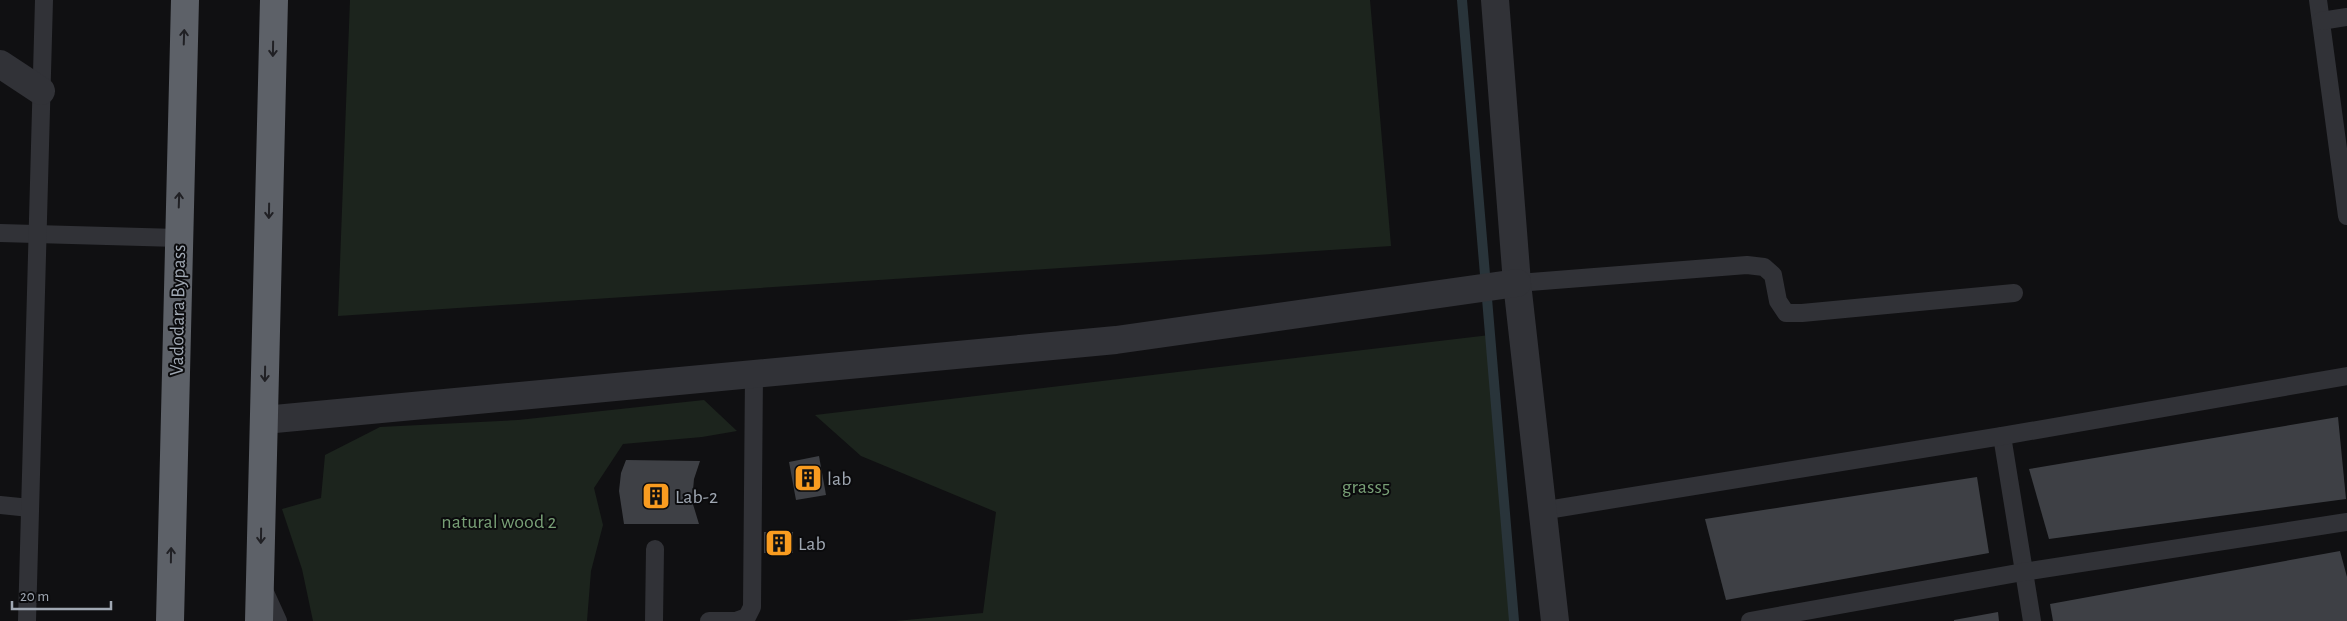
<svg xmlns="http://www.w3.org/2000/svg" width="2347" height="621" font-family="'Alegreya Sans',sans-serif">
	<style>
		.green { fill: #1c241d }
		.lines { fill: none; stroke-linecap: round; stroke-linejoin: round }
		.stream { stroke: #29343a; stroke-width: 10 }
		.building { fill: #3e4045 }
		.lane { stroke: #313237; stroke-width: 18 }
		.street { stroke: #313237; stroke-width: 28 }
		.highway { stroke: #5d6168; stroke-width: 28 }
		.oneway { stroke: #202024 }
		.labels { text-anchor: middle; stroke-width: 4; stroke-linejoin: round; paint-order: stroke }
		.street-label { font-size: 20px; fill: #a0a8b3; stroke: #0b0b0d }
		.poi-label { font-size: 20px; fill: #a0a8b3; stroke: #0b0b0d; text-anchor: start }
		.park-label { font-size: 20px; fill: #789f76; stroke: #0b0b0d }
	</style>
	<rect width="100%" height="100%" fill="#101012"/>
	<g class="green">
		<path d="M 350,0 L 1370,0 L 1391,246 L 338,316 Z"/>
		<path d="M 1490,335 L 1513,621 L 895,621 L 983,613 L 996,512 L 861,456 L 815,415 Z"/>
		<path d="M 704,400 L 737,431 L 702,437 L 623,444 L 594,488 L 603,525 L 591,571 L 587,621 L 313,621 L 302,569 L 282,509 L 321,498 L 325,455 L 380,427 L 518,420 Z"/>
	</g>
	<g class="lines">
		<path class="stream" d="M 1462,0 L 1514,621"/>
	</g>
	<g class="building">
		<path d="M 2338,417 L 2346,499 L 2049,539 L 2029,469 Z"/>
		<path d="M 819,456 L 826,495 L 796,500 L 789,462 Z"/>
		<path d="M 626,460 L 700,461 L 694,479 L 692,501 L 699,524 L 624,524 L 619,491 L 621,473 Z"/>
		<path d="M 1977,477 L 1989,553 L 1726,600 L 1705,519 Z"/>
		<rect x="764" y="532" width="29" height="21"/>
		<path d="M 2340,551 L 2347,577 L 2347,621 L 2053,621 L 2050,604 Z"/>
		<path d="M 1998,612 L 1999,621 L 1954,621 L 1954,620 Z"/>
	</g>
	<g class="lines">
		<g class="lane">
			<path d="M 2318,0 L 2347,216"/>
			<path d="M 2321,21 L 2347,17"/>
			<path d="M 0,233 L 178,238"/>
			<path d="M 1517,283 L 1747,265 L 1764,267 L 1773,275 L 1778,301 L 1786,313 L 1802,313 L 2014,293"/>
			<path d="M 2002,436 L 2032,621"/>
			<path d="M 0,505 L 30,508"/>
			<path d="M 1541,511 L 2002,436 L 2347,376"/>
			<path d="M 263,588 L 278,621"/>
			<path d="M 27,621 L 44,0"/>
			<path d="M 654,621 L 655,549"/>
			<path d="M 709,621 L 736,621 L 747,617 L 752,607 L 754,374"/>
			<path d="M 1750,621 L 2023,572 L 2347,522"/>
		</g>
		<g class="street">
			<path d="M 1495,0 L 1517,283 L 1555,621"/>
			<path d="M 0,64 L 41,91"/>
			<path d="M 264,420 L 1116,340 L 1517,283"/>
		</g>
		<g class="highway">
			<path d="M 170,621 L 185,0"/>
			<path d="M 259,621 L 274,0"/>
		</g>
	</g>
	<defs><path id="oneway-shaft" d="M-6 0H5M1.5-3L5.5 0L1.5 3" fill="none" stroke-width="1.6" stroke-linecap="round" stroke-linejoin="round" transform="scale(1.25)"/></defs>
	<g class="oneway">
		<use href="#oneway-shaft" transform="translate(184 37) rotate(-88)"/>
		<use href="#oneway-shaft" transform="translate(273 49) rotate(91)"/>
		<use href="#oneway-shaft" transform="translate(179 200) rotate(-88)"/>
		<use href="#oneway-shaft" transform="translate(269 211) rotate(91)"/>
		<use href="#oneway-shaft" transform="translate(265 374) rotate(91)"/>
		<use href="#oneway-shaft" transform="translate(261 536) rotate(91)"/>
		<use href="#oneway-shaft" transform="translate(171 555) rotate(-89)"/>
	</g>
	<defs>
		<symbol id="building-square" viewBox="-11 -11 22 22"><rect x="-9" y="-9" width="18" height="18" rx="4" fill="#f99c20" stroke="#0b0b0d"/><path d="M-4-6H4V6H1V3H-1V6H-4ZM-2.5-4.3h1.7v1.8h-1.7ZM.8-4.3h1.7v1.8H.8ZM-2.5-1h1.7V.8h-1.7ZM.8-1h1.7V.8H.8Z" fill="#111"/></symbol>
	</defs>
	<g fill-rule="evenodd">
		<use href="#building-square" x="792" y="462" width="32" height="32"/>
		<use href="#building-square" x="640" y="480" width="32" height="32"/>
		<use href="#building-square" x="763" y="527" width="32" height="32"/>
	</g>
	<g class="labels">
		<g class="street-label">
			<text transform="translate(177 310) rotate(-89)" y="7">Vadodara Bypass</text>
		</g>
		<g class="poi-label">
			<text x="827" y="485">lab</text>
			<text x="675" y="503">Lab-2</text>
			<text x="798" y="550">Lab</text>
		</g>
		<g class="park-label">
			<text x="1366" y="493">grass5</text>
			<text x="499" y="528">natural wood 2</text>
		</g>
	</g>
	<path d="M12 601v8h99v-8" fill="none" stroke="#a0a8b3" stroke-width="2.5"/>
	<text x="20" y="601" font-size="15" fill="#a0a8b3" stroke="#0b0b0d" stroke-width="4" paint-order="stroke">20 m</text>
</svg>
